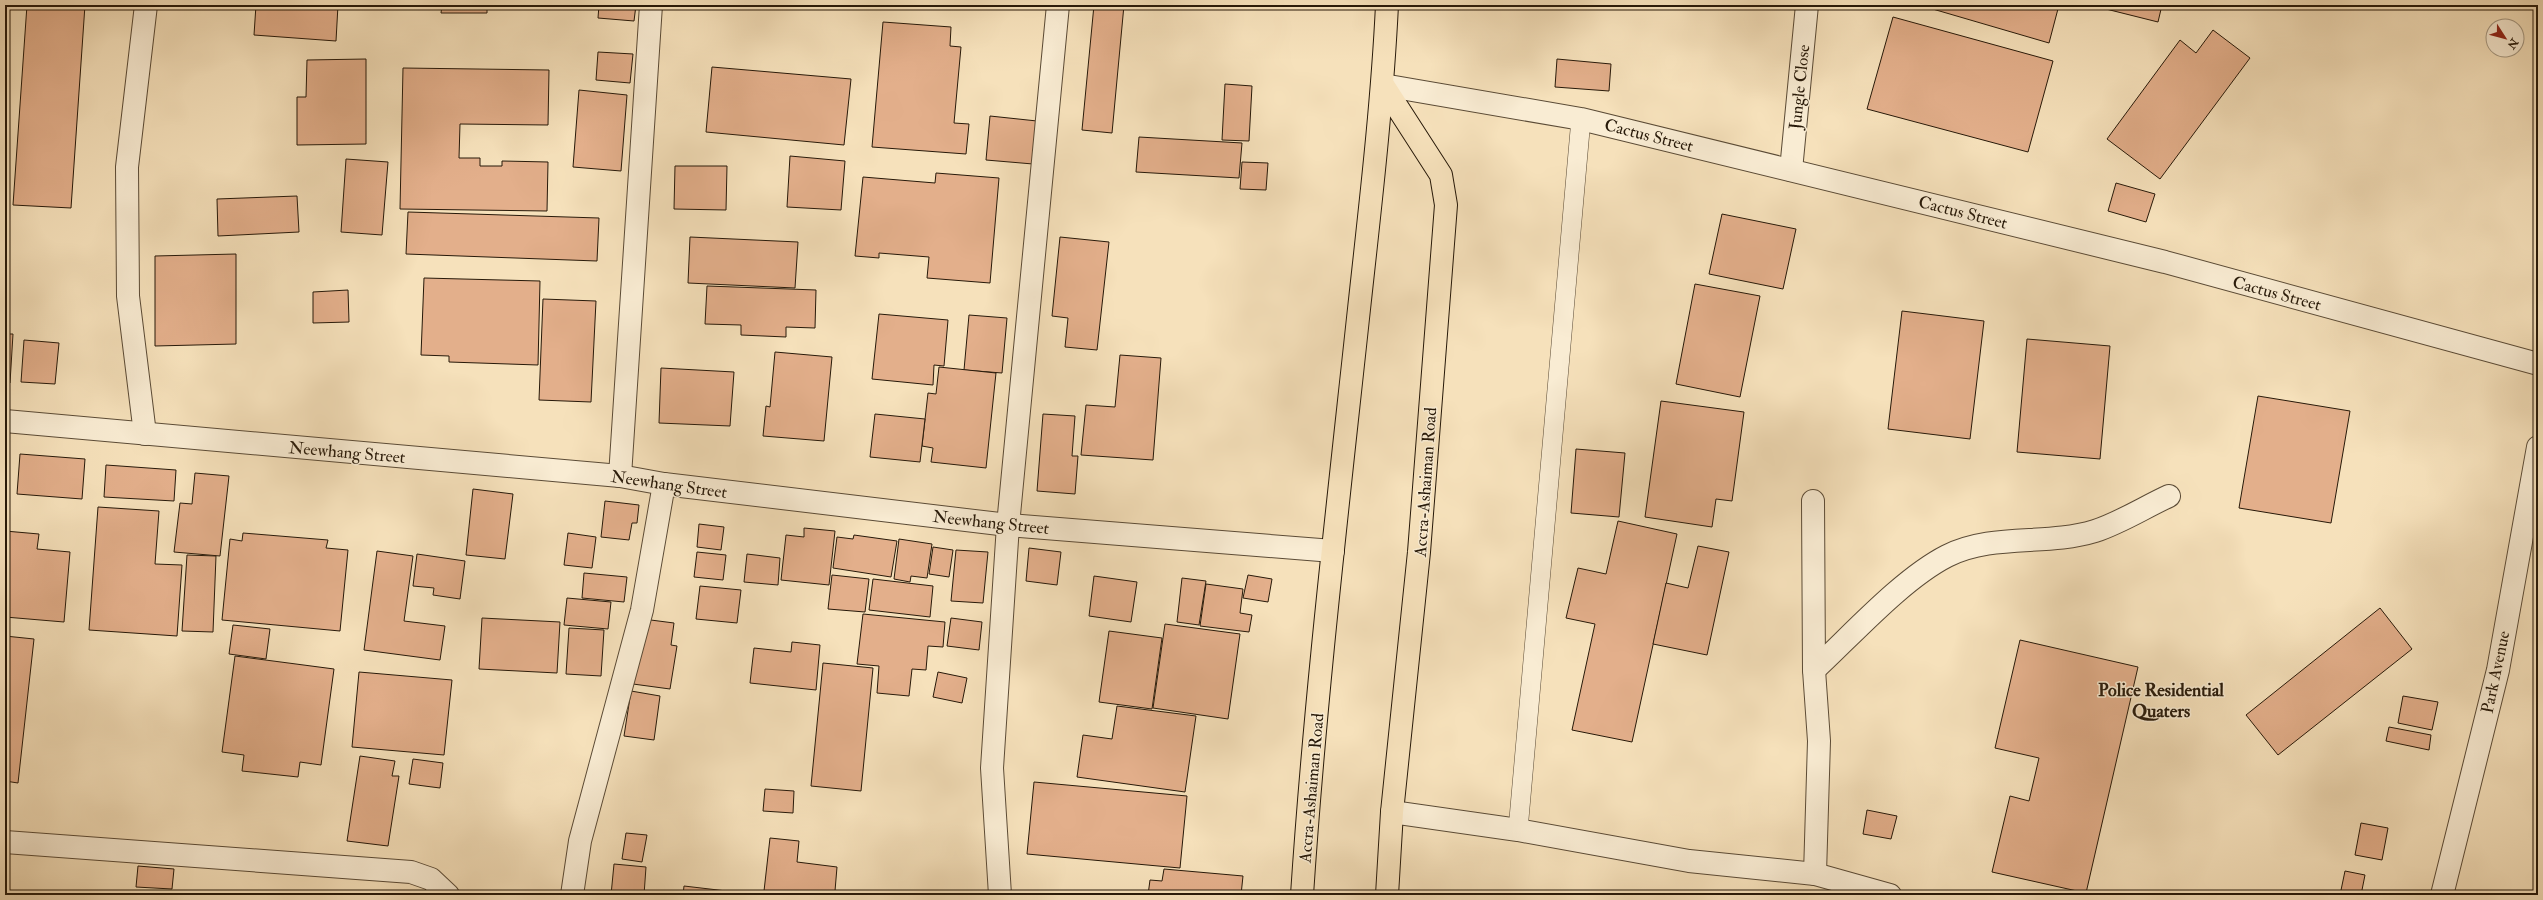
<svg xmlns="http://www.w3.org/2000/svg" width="2543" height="900" font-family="'IM FELL Double Pica',serif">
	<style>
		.building { fill: #e3af8b; stroke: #271909 }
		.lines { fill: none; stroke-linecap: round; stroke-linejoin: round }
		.service-casing { stroke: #5b4b36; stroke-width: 20 }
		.minor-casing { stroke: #5b4b36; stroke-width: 24 }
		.tertiary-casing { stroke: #5b4b36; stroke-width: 24 }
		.primary-casing { stroke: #271909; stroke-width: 24 }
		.service { stroke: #f9ecd3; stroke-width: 19 }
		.minor { stroke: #f9ecd3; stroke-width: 22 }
		.tertiary { stroke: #f9ecd3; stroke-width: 22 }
		.primary { stroke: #f6e1bb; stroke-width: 22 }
		.labels { text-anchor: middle; stroke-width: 3; stroke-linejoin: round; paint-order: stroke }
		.street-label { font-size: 17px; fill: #271909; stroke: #f9ecd3 }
		.neighbourhood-label { font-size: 18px; font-weight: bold; fill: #271909; stroke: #f9ecd3 }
	</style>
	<rect width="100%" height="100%" fill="#f6e1bb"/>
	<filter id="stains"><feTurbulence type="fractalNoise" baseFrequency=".005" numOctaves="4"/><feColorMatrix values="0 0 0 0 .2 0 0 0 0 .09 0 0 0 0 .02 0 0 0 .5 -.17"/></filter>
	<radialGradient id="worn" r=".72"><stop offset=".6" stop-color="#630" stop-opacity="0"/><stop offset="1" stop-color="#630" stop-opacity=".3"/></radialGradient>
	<g class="building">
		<path d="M 27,5 L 85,5 L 71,208 L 13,205 Z"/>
		<path d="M 256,5 L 338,5 L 336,41 L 254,35 Z"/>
		<path d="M 442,5 L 487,5 L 487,13 L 441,13 Z"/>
		<path d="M 599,5 L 636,5 L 634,21 L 598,18 Z"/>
		<path d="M 878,5 L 917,5 L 917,8 Z"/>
		<path d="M 918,5 L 973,5 L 973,9 Z"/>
		<path d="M 1094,5 L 1124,5 L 1112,133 L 1082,130 Z"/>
		<path d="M 1919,5 L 2059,5 L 2049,43 Z"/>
		<path d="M 2090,5 L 2162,5 L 2158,22 Z"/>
		<path d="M 1893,17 L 2053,61 L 2028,152 L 1867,109 Z"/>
		<path d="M 883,22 L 951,27 L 950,46 L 961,47 L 954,123 L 969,124 L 966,154 L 872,147 Z"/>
		<path d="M 2213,30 L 2250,58 L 2160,179 L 2107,139 L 2180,40 L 2196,53 Z"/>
		<path d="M 598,52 L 633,54 L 630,83 L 596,80 Z"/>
		<path d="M 366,59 L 366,144 L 297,145 L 297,97 L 306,97 L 307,60 Z"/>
		<path d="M 1557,59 L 1611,64 L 1609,91 L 1555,87 Z"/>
		<path d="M 712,67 L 851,79 L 844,145 L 706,132 Z"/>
		<path d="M 403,68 L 549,70 L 548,125 L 460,124 L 459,158 L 480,158 L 480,166 L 502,166 L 502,161 L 548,162 L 547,211 L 400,209 Z"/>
		<path d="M 1225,84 L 1252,86 L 1249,141 L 1222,140 Z"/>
		<path d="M 579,90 L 627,95 L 621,171 L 573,167 Z"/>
		<path d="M 990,116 L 1037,121 L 1033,164 L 986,160 Z"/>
		<path d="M 1139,137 L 1242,143 L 1239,178 L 1136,172 Z"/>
		<path d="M 790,156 L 845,161 L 841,210 L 787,207 Z"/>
		<path d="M 346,159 L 388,162 L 382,235 L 341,232 Z"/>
		<path d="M 1242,162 L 1268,163 L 1266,190 L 1240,189 Z"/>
		<path d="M 675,166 L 727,166 L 726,210 L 674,209 Z"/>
		<path d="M 936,173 L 999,178 L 990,283 L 927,278 L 929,257 L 879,253 L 879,258 L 855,256 L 863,177 L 935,183 Z"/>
		<path d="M 2116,183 L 2155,194 L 2146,222 L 2108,211 Z"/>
		<path d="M 297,196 L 299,232 L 218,236 L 217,199 Z"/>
		<path d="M 408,212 L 599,218 L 597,261 L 406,254 Z"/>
		<path d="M 1722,214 L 1796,229 L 1783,289 L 1709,274 Z"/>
		<path d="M 690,237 L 798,242 L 795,288 L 688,283 Z"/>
		<path d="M 1060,237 L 1109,242 L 1097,350 L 1065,347 L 1068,318 L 1052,316 Z"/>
		<path d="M 236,254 L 236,344 L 155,346 L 155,256 Z"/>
		<path d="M 424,278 L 540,281 L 538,365 L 449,362 L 449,356 L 421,355 Z"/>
		<path d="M 1695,284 L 1760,296 L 1740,397 L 1676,384 Z"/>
		<path d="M 707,286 L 816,290 L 815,328 L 786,327 L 786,337 L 741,335 L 741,325 L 705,324 Z"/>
		<path d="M 348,290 L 349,322 L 313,323 L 313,292 Z"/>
		<path d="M 543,299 L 596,301 L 591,402 L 539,400 Z"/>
		<path d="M 1902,311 L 1984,321 L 1970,439 L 1888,429 Z"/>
		<path d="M 879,314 L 948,320 L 944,366 L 934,365 L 933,385 L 872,379 Z"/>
		<path d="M 969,315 L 1007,318 L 1002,373 L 964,370 Z"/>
		<path d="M 5,334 L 13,334 L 10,383 L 5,383 Z"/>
		<path d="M 2027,339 L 2110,346 L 2100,459 L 2017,452 Z"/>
		<path d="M 24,340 L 59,343 L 55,384 L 21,382 Z"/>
		<path d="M 775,352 L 832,357 L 824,441 L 763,436 L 766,406 L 770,407 Z"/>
		<path d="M 1120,355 L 1161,358 L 1153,460 L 1081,455 L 1086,405 L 1115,407 Z"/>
		<path d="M 939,367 L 996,373 L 986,468 L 931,462 L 933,448 L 922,446 L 928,393 L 936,394 Z"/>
		<path d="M 661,368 L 734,372 L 730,426 L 659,423 Z"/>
		<path d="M 2258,396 L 2350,411 L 2331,523 L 2239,508 Z"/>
		<path d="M 1661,401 L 1744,412 L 1732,501 L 1716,499 L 1712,527 L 1645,517 Z"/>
		<path d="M 875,414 L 925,419 L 920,462 L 870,457 Z"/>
		<path d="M 1043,414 L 1075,416 L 1072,456 L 1078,456 L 1075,494 L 1037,491 Z"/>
		<path d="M 1576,449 L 1625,453 L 1619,517 L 1571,513 Z"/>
		<path d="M 20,454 L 85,459 L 82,499 L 17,494 Z"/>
		<path d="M 106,465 L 176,470 L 174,501 L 104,497 Z"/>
		<path d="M 195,473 L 229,476 L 220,556 L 174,552 L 180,503 L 192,504 Z"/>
		<path d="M 473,489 L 513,494 L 505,559 L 466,555 Z"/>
		<path d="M 605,501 L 639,505 L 637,523 L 632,523 L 629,540 L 601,537 Z"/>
		<path d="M 98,507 L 159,511 L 155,564 L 182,565 L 177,636 L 89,630 Z"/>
		<path d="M 1618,521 L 1677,534 L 1632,742 L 1572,730 L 1595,624 L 1566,618 L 1578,568 L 1606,574 Z"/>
		<path d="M 699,524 L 724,527 L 721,550 L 697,547 Z"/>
		<path d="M 804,528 L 835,531 L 829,585 L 781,580 L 786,535 L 804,537 Z"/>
		<path d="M 5,531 L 39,534 L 37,549 L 70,552 L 64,622 L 5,617 Z"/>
		<path d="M 243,533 L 328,540 L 326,548 L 348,550 L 340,631 L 222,620 L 230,539 L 242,541 Z"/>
		<path d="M 568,533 L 596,537 L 592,568 L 564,565 Z"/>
		<path d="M 854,535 L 897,541 L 891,577 L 833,568 L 837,537 L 853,539 Z"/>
		<path d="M 899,539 L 932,544 L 927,578 L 911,576 L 910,582 L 894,579 Z"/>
		<path d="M 1698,546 L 1729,552 L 1707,655 L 1653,644 L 1666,583 L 1688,588 Z"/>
		<path d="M 933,547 L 953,550 L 949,577 L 929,574 Z"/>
		<path d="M 1029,548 L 1061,552 L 1057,585 L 1026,581 Z"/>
		<path d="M 956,550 L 988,552 L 983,603 L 951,601 Z"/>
		<path d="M 377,551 L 413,556 L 404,621 L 445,626 L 440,660 L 364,650 Z"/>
		<path d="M 697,552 L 726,555 L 723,580 L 694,577 Z"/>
		<path d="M 417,554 L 465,561 L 460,599 L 433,595 L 434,588 L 413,586 Z"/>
		<path d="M 747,554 L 780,558 L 778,585 L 744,582 Z"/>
		<path d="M 187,555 L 216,556 L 213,632 L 182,631 Z"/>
		<path d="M 584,573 L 627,577 L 624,602 L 582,598 Z"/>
		<path d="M 832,575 L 869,579 L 865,612 L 828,609 Z"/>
		<path d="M 1248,575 L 1272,579 L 1268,602 L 1243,598 Z"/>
		<path d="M 1094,576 L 1137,582 L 1131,622 L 1089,616 Z"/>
		<path d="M 1182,578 L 1206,581 L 1199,625 L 1177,622 Z"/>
		<path d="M 873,579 L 933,586 L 930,617 L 869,610 Z"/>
		<path d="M 1206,584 L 1243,589 L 1240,613 L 1252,615 L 1249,632 L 1200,626 Z"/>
		<path d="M 700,586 L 741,590 L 737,623 L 696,619 Z"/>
		<path d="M 567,598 L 611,602 L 608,629 L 564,625 Z"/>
		<path d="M 2380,608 L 2412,649 L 2278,755 L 2246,715 Z"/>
		<path d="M 863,614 L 945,622 L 943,647 L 928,646 L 926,670 L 912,669 L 909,696 L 877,693 L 879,666 L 857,664 Z"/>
		<path d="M 482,618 L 560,622 L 557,673 L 479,669 Z"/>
		<path d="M 951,618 L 982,622 L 979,650 L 947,646 Z"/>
		<path d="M 643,619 L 674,623 L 671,645 L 677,646 L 670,689 L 633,684 Z"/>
		<path d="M 1165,624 L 1240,634 L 1228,719 L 1153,708 Z"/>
		<path d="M 233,625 L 270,629 L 266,659 L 229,654 Z"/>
		<path d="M 569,628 L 604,630 L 601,676 L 566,674 Z"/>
		<path d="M 1109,631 L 1162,638 L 1152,709 L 1099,702 Z"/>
		<path d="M 5,636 L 34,639 L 18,783 L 5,781 Z"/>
		<path d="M 2020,640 L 2138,667 L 2086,893 L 1992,872 L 2010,796 L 2029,801 L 2039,758 L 1995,748 Z"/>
		<path d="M 792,642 L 820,645 L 816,690 L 750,683 L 754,648 L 791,652 Z"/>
		<path d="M 235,656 L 334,669 L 321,765 L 300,762 L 298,777 L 242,771 L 244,755 L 222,752 Z"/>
		<path d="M 823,663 L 873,668 L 861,791 L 811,786 Z"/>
		<path d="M 359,672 L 452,680 L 444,755 L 352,747 Z"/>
		<path d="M 938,672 L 967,678 L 962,703 L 933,697 Z"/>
		<path d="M 631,691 L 660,696 L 654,740 L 624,736 Z"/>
		<path d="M 2403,696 L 2438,702 L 2432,730 L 2398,723 Z"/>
		<path d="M 1117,706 L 1196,716 L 1185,792 L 1077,777 L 1083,735 L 1112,739 Z"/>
		<path d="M 2389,727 L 2431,735 L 2429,750 L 2386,741 Z"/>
		<path d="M 360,756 L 395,761 L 392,776 L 399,776 L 388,846 L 347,841 Z"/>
		<path d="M 413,759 L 443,763 L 440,788 L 409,784 Z"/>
		<path d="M 1034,782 L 1187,796 L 1180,868 L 1027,854 Z"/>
		<path d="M 765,789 L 794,791 L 793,813 L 763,811 Z"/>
		<path d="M 1867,810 L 1897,816 L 1891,839 L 1863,834 Z"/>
		<path d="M 2361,823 L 2388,828 L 2382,860 L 2355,855 Z"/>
		<path d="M 626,833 L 647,835 L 642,862 L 622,859 Z"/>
		<path d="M 770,838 L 799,841 L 797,862 L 837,867 L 835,891 L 832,891 L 832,895 L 787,895 L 764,891 Z"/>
		<path d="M 614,864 L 646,867 L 644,895 L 611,895 Z"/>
		<path d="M 138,866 L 174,869 L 172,889 L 136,887 Z"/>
		<path d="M 1164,869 L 1243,876 L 1241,895 L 1148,895 L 1150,880 L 1162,881 Z"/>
		<path d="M 2345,871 L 2365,875 L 2361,895 L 2340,895 Z"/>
		<path d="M 684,886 L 735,892 L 735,895 L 683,895 Z"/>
		<path d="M 40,892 L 72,895 L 40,895 Z"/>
	</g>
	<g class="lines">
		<defs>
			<path id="service" d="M 1518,830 L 1581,119"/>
			<g id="minor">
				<path d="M 1791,170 L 1807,5"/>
				<path d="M 5,421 L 620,476 L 664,484 L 1008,525 L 1333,551"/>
				<path d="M 145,434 L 128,296 L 127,167 L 146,5"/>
				<path d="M 620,476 L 651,5"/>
				<path d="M 1813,501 L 1814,670 L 1819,741 L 1815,874"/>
				<path d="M 1814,670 C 1852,635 1902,579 1947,556 C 1993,533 2046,546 2095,531 C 2120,523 2145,507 2169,496"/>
				<path d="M 1392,812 L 1518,830 L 1689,861 L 1815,874 L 1890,895"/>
				<path d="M 5,842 L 411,872 L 431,879 L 448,895"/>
				<path d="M 572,895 L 580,841 L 642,610 L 664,484"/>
				<path d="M 1000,895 L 992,768 L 1008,525 L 1058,5"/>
				<path d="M 2442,895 L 2498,670 L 2538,447"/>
			</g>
			<path id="tertiary" d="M 1383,85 L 1581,119 L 2165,262 L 2538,364"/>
			<g id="primary">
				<path d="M 1383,85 L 1441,175 L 1446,205 L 1419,552 L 1392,812 L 1387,895"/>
				<path d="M 1302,895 C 1315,699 1338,504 1359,309 C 1370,208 1382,107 1387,5"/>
			</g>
		</defs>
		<use href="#service" class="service-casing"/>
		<use href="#minor" class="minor-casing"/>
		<use href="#tertiary" class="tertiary-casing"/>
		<use href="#primary" class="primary-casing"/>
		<use href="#service" class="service"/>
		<use href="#minor" class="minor"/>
		<use href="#tertiary" class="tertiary"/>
		<use href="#primary" class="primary"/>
	</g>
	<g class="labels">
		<g class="street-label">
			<text transform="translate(1799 87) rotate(-84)" y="6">Jungle Close</text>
			<text transform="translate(1649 135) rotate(14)" y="6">Cactus Street</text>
			<text transform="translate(1963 212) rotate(14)" y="6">Cactus Street</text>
			<text transform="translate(2277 293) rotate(15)" y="6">Cactus Street</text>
			<text transform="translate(347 452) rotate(5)" y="6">Neewhang Street</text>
			<text transform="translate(1425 482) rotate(-86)" y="6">Accra-Ashaiman Road</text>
			<text transform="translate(669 484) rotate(8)" y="6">Neewhang Street</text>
			<text transform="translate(991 522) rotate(6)" y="6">Neewhang Street</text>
			<text transform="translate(2495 672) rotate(-78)" y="6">Park Avenue</text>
			<text transform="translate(1311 788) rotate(-85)" y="6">Accra-Ashaiman Road</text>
		</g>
		<g class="neighbourhood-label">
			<text x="2161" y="696">Police Residential<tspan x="2161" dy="21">Quaters</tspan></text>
		</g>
	</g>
	<rect width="2543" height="900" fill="none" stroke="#f6e1bb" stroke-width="20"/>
	<rect x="6" y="6" width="2531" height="888" fill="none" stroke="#271909" stroke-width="2"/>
	<rect x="10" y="10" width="2523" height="880" fill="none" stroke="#271909"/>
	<g transform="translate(2505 38) rotate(126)"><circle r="19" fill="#f9ecd3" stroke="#a59882"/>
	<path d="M0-3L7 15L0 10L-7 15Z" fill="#8f2418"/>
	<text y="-6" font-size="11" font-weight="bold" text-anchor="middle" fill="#271909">N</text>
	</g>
	<rect width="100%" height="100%" filter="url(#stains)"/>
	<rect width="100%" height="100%" fill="url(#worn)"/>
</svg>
